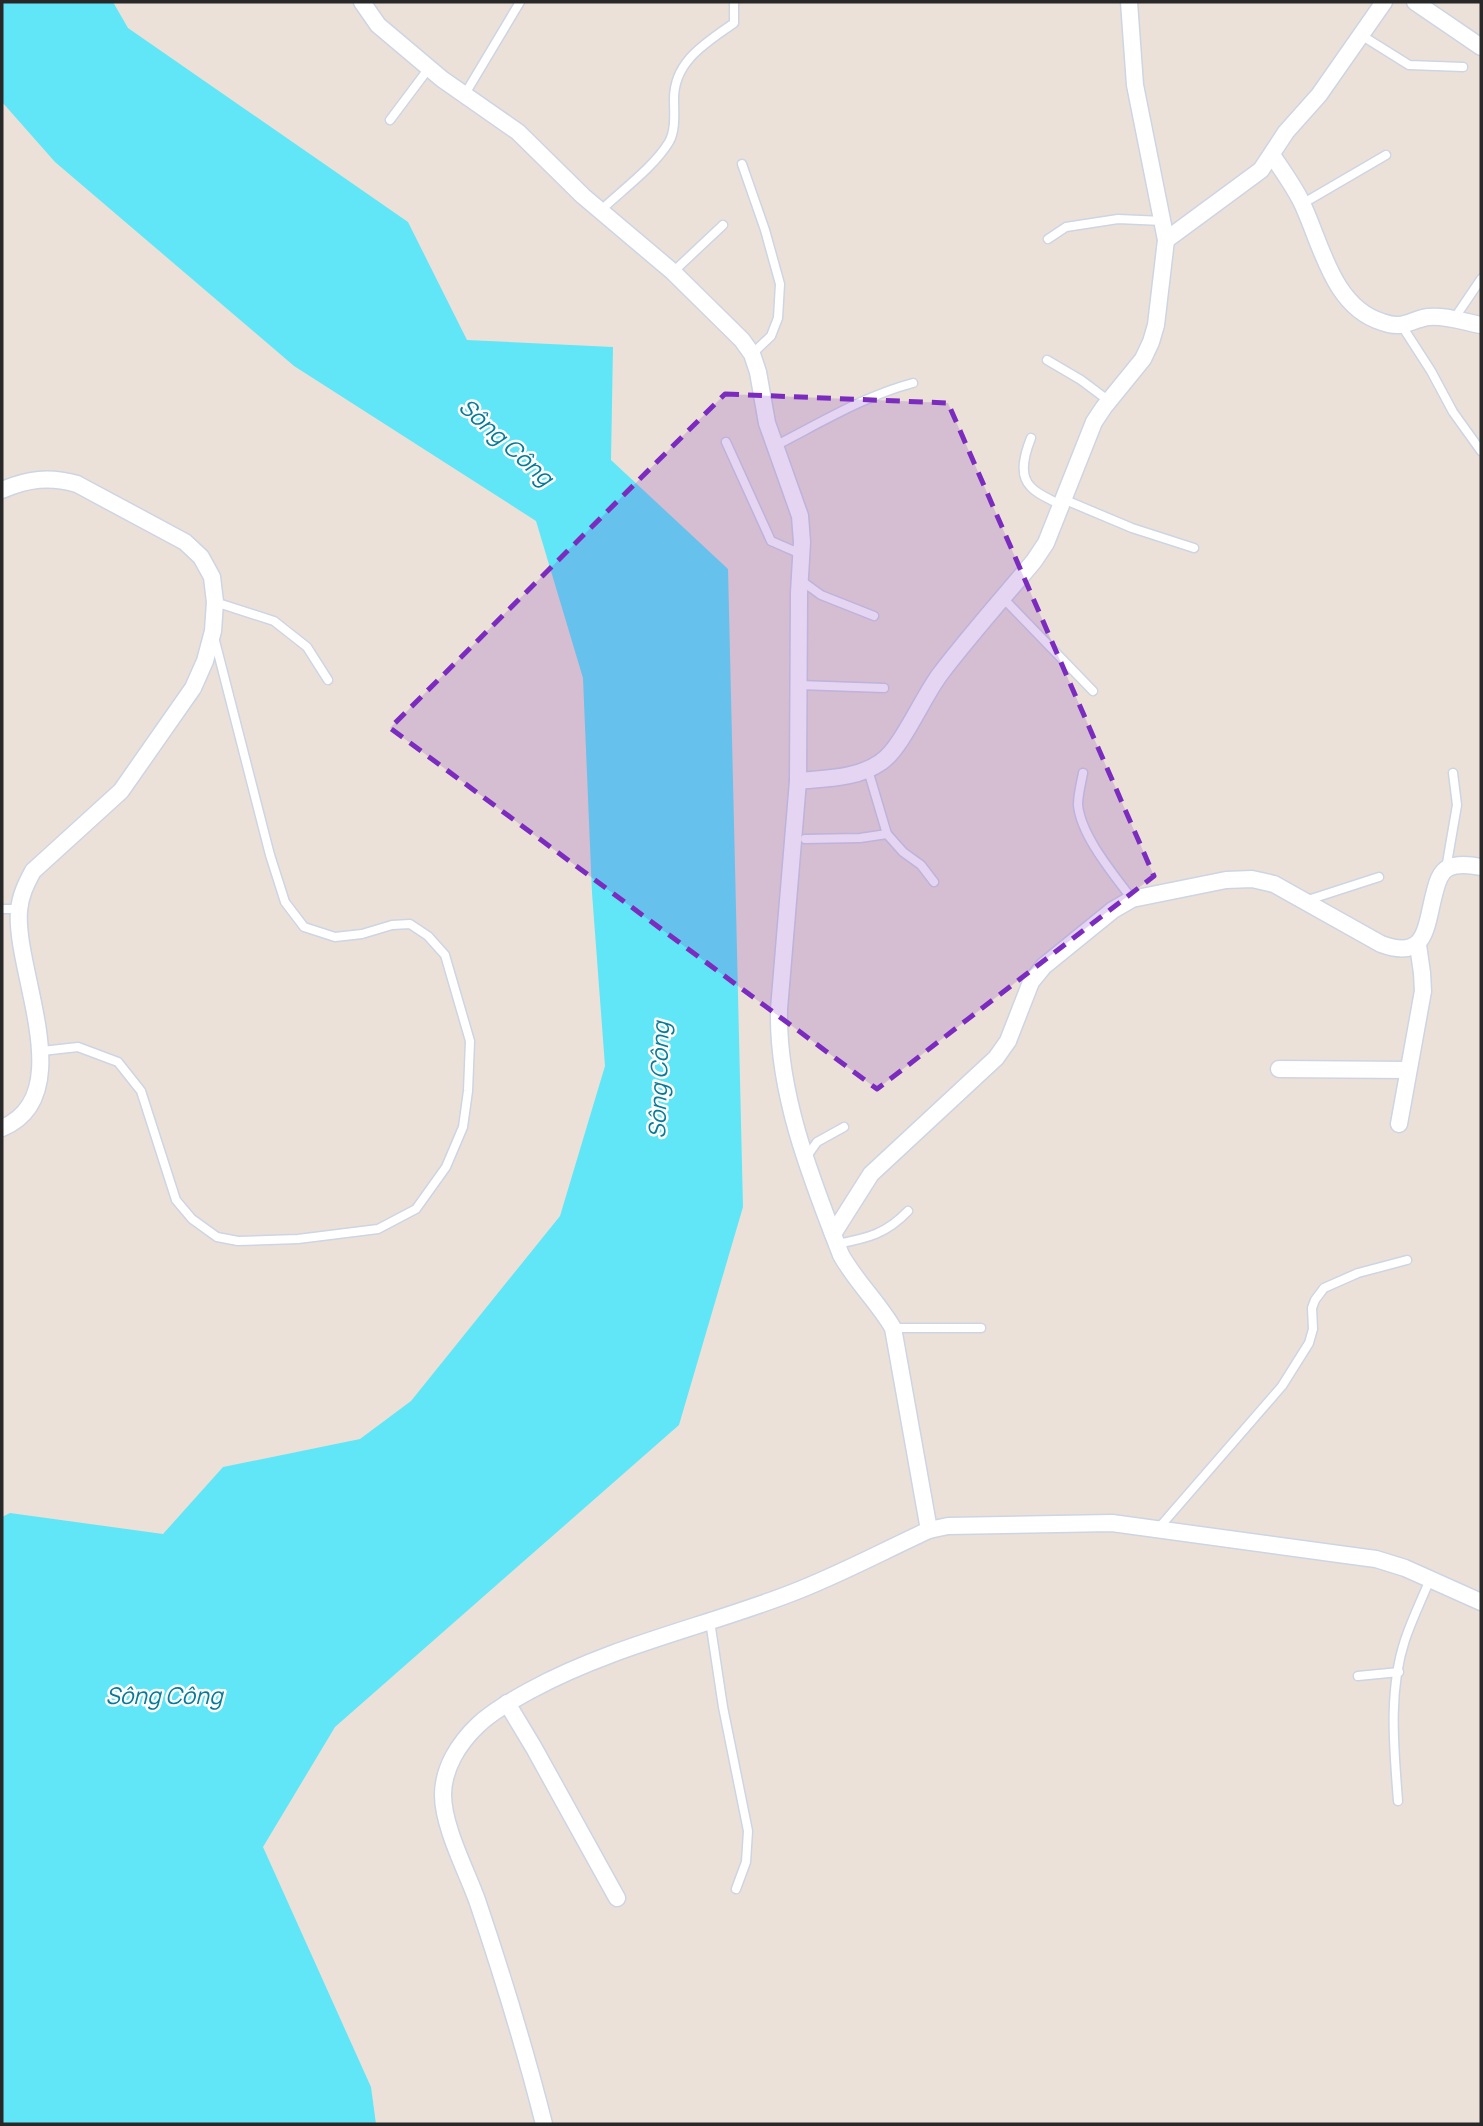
<svg xmlns="http://www.w3.org/2000/svg" width="1483" height="2126" font-family="Manrope,sans-serif">
	<style>
		.water { fill: #61e6f8 }
		.lines { fill: none; stroke-linecap: round; stroke-linejoin: round }
		.service-casing { stroke: #cdd5e3; stroke-width: 11 }
		.minor-casing { stroke: #cdd5e3; stroke-width: 19 }
		.service { stroke: #fff; stroke-width: 8 }
		.minor { stroke: #fff; stroke-width: 16 }
		.marked { fill: #7b2cbf; fill-opacity: 0.2; stroke: #7b2cbf; stroke-width: 5; stroke-dasharray: 14 9; stroke-linejoin: round }
		.labels { text-anchor: middle; stroke-width: 5; stroke-linejoin: round; paint-order: stroke }
		.water-label { font-size: 23px; font-style: italic; fill: #037c9b; stroke: #fff }
	</style>
	<rect width="100%" height="100%" fill="#ece1d8"/>
	<path class="water" d="M 2,2 L 113,2 L 128,28 L 408,222 L 467,340 L 613,347 L 611,460 L 728,569 L 743,1207 L 679,1425 L 335,1727 L 263,1847 L 371,2087 L 376,2124 L 2,2124 L 2,1517 L 10,1513 L 163,1534 L 223,1467 L 360,1439 L 411,1401 L 560,1216 L 605,1066 L 592,893 L 583,678 L 536,521 L 294,366 L 55,162 L 2,102 Z"/>
	<g class="lines">
		<defs>
			<g id="service">
				<path d="M 1361,35 L 1409,65 L 1463,67"/>
				<path d="M 465,94 L 520,2"/>
				<path d="M 390,120 L 429,68"/>
				<path d="M 742,164 L 765,230 L 780,284 L 778,318 L 771,336 L 752,354"/>
				<path d="M 1302,204 L 1386,155"/>
				<path d="M 600,211 C 621,191 654,167 669,142 C 676,130 674,112 674,99 C 674,61 706,43 734,23 L 734,2"/>
				<path d="M 1048,239 L 1066,227 L 1118,219 L 1163,221"/>
				<path d="M 673,272 L 723,225"/>
				<path d="M 1454,319 L 1481,279"/>
				<path d="M 1402,326 L 1431,371 L 1453,412 L 1481,451"/>
				<path d="M 1047,360 L 1081,380 L 1109,401"/>
				<path d="M 1031,438 C 1025,453 1018,475 1031,487 C 1038,495 1052,500 1061,505"/>
				<path d="M 726,442 L 771,541 L 801,554"/>
				<path d="M 775,446 C 820,423 864,396 913,383"/>
				<path d="M 1063,499 L 1132,528 L 1194,548"/>
				<path d="M 799,579 L 821,595 L 874,616"/>
				<path d="M 1003,598 L 1093,691"/>
				<path d="M 215,602 L 274,621 L 307,647 L 328,680"/>
				<path d="M 799,685 L 884,688"/>
				<path d="M 868,770 L 887,834 L 903,852 L 921,865 L 934,882"/>
				<path d="M 1083,773 C 1081,784 1078,794 1078,805 C 1081,836 1114,875 1132,899"/>
				<path d="M 805,839 L 860,838 L 887,834"/>
				<path d="M 1446,869 L 1457,805 L 1453,773"/>
				<path d="M 1308,900 L 1379,877"/>
				<path d="M 2,909 L 19,909"/>
				<path d="M 42,1051 L 78,1047 L 118,1062 L 141,1091 L 176,1200 L 192,1219 L 217,1237 L 238,1241 L 298,1239 L 378,1229 L 416,1209 L 446,1167 L 463,1127 L 468,1091 L 470,1041 L 445,955 L 428,936 L 410,924 L 392,925 L 362,934 L 335,937 L 304,927 L 285,902 L 270,855 L 214,637"/>
				<path d="M 805,1159 L 817,1142 L 844,1127"/>
				<path d="M 837,1244 C 868,1238 886,1234 908,1211"/>
				<path d="M 893,1328 L 981,1328"/>
				<path d="M 1157,1530 L 1282,1386 L 1309,1343 L 1313,1329 L 1312,1308 L 1315,1300 L 1324,1288 L 1358,1273 L 1407,1260"/>
				<path d="M 710,1621 L 723,1707 L 748,1831 L 746,1862 L 736,1889"/>
				<path d="M 1358,1676 L 1399,1672"/>
				<path d="M 1398,1801 C 1394,1748 1388,1691 1405,1640 C 1412,1619 1422,1599 1430,1579"/>
			</g>
			<g id="minor">
				<path d="M 362,2 L 378,25 L 442,79 L 518,132 L 583,196 L 673,272 L 742,340 L 752,354 L 758,372 L 767,423 L 800,516 L 802,542 L 799,593 L 798,781 L 779,1009 C 777,1093 811,1178 841,1255 C 856,1282 878,1302 893,1328 L 929,1530"/>
				<path d="M 1415,2 L 1481,47"/>
				<path d="M 1272,155 C 1282,170 1293,185 1301,201 C 1321,242 1332,307 1382,322 C 1404,330 1409,320 1428,317 C 1446,315 1464,322 1481,325"/>
				<path d="M 1166,240 L 1261,170 L 1286,132 L 1319,95 L 1384,2"/>
				<path d="M 2,490 C 28,479 49,476 77,484 L 185,542 L 201,557 L 212,577 L 215,602 L 213,631 L 205,661 L 193,688 L 121,791 L 33,871 C 26,884 20,896 19,911 C 14,971 80,1096 2,1128"/>
				<path d="M 798,781 C 826,778 857,779 881,762 C 902,748 923,696 941,673 C 970,635 1003,598 1034,561 L 1046,543 L 1094,422 L 1104,407 L 1143,359 L 1151,342 L 1156,325 L 1166,240 L 1135,85 L 1129,2"/>
				<path d="M 1279,1069 L 1408,1070"/>
				<path d="M 1399,1124 L 1423,991 L 1422,973 L 1418,945"/>
				<path d="M 833,1234 L 871,1174 L 996,1058 L 1008,1041 L 1031,982 L 1044,966 L 1113,910 L 1132,899 L 1226,880 L 1252,879 L 1274,884 L 1381,944 C 1428,961 1425,927 1435,891 C 1437,883 1440,872 1448,868 C 1458,863 1471,865 1481,867"/>
				<path d="M 507,1703 L 534,1748 L 617,1898"/>
				<path d="M 544,2124 C 525,2049 502,1974 477,1900 C 466,1870 443,1826 443,1795 C 443,1768 459,1743 478,1725 C 493,1711 513,1700 531,1690 C 612,1646 703,1627 789,1594 C 837,1576 883,1551 929,1530 L 948,1526 L 1112,1523 L 1346,1555 L 1376,1559 L 1405,1568 L 1481,1602"/>
			</g>
		</defs>
		<use href="#service" class="service-casing"/>
		<use href="#minor" class="minor-casing"/>
		<use href="#service" class="service"/>
		<use href="#minor" class="minor"/>
	</g>
	<path class="marked" d="M 725,394 L 948,403 L 1154,876 L 877,1089 L 390,728 Z"/>
	<g class="labels">
		<g class="water-label">
			<text transform="translate(506 442) rotate(42)" y="8">Sông Công</text>
			<text transform="translate(659 1080) rotate(-88)" y="8">Sông Công</text>
			<text x="164" y="1704">Sông Công</text>
		</g>
	</g>
	<rect width="1483" height="2126" fill="none" stroke="#282828" stroke-width="7"/>
</svg>
